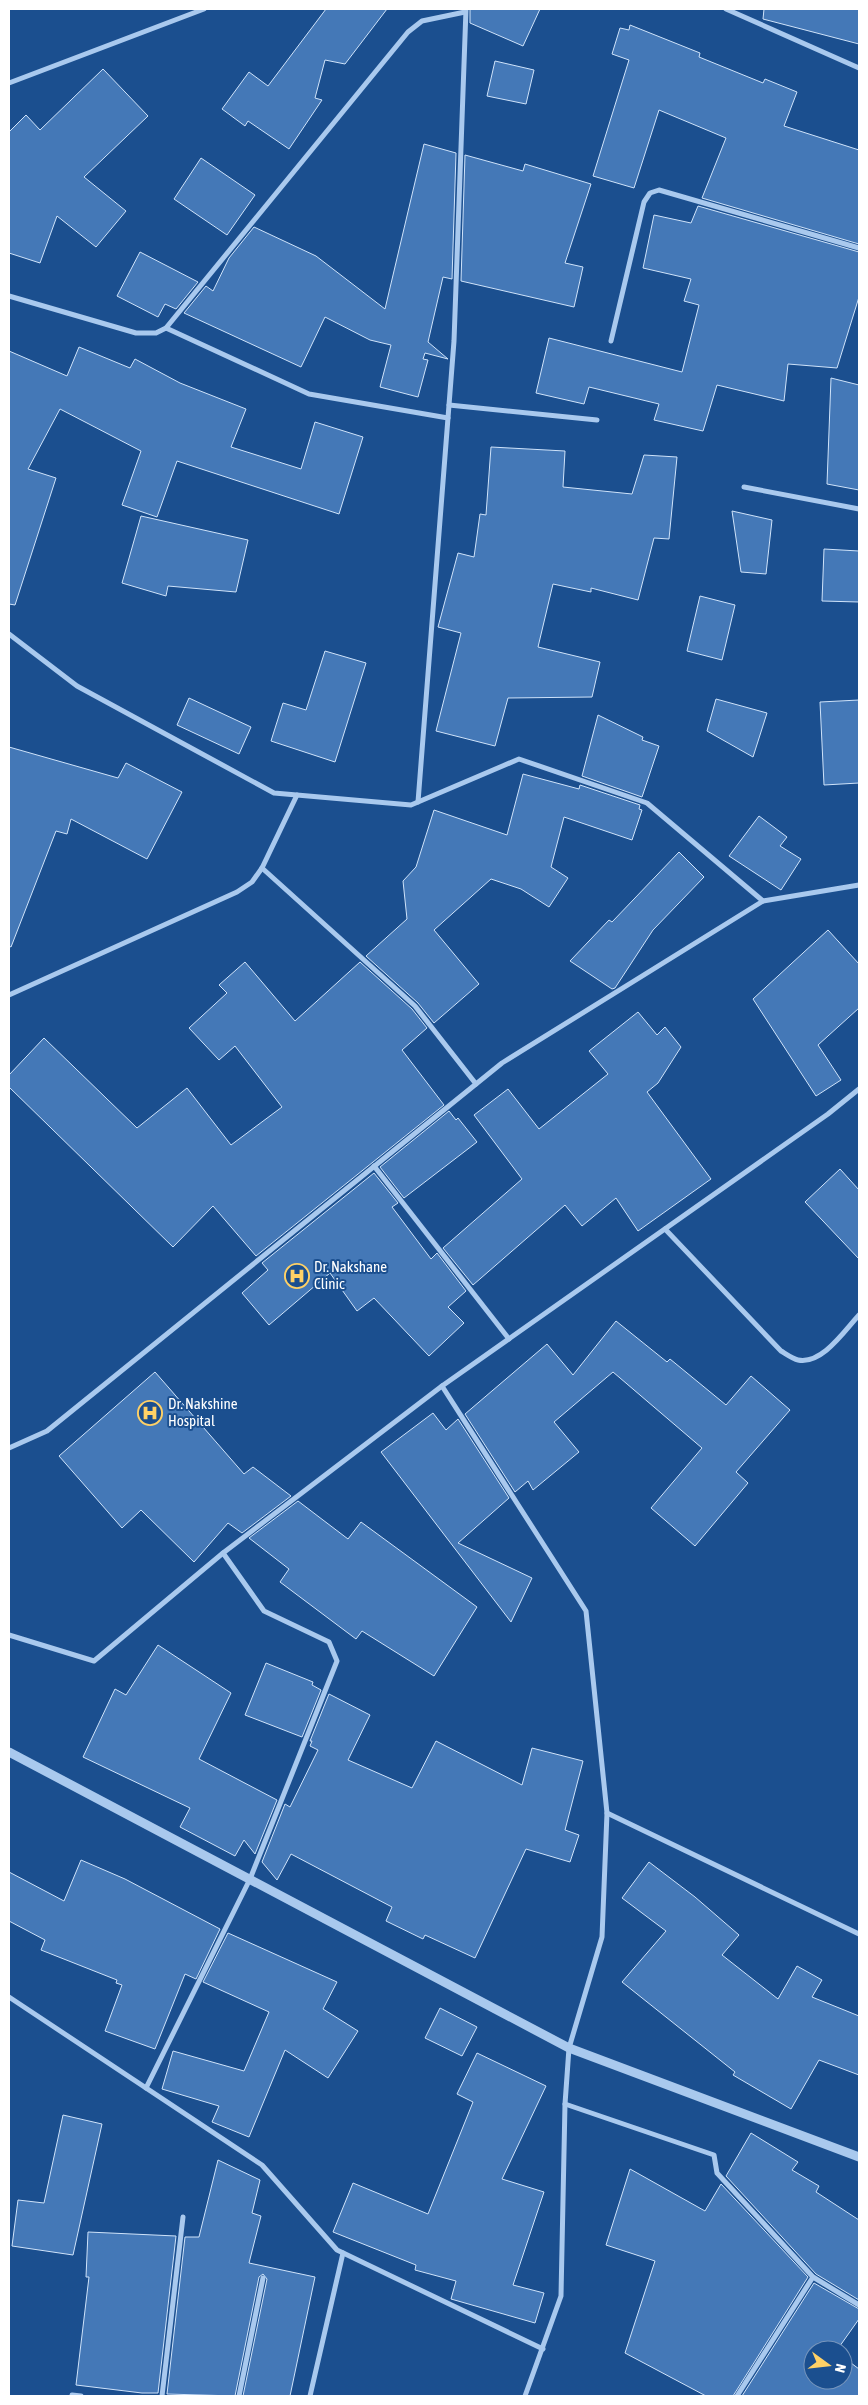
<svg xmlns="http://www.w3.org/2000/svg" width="868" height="2405" font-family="'Asap Condensed',sans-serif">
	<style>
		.building { fill: #4478b7; stroke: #cfe3fa }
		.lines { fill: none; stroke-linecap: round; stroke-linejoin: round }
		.minor { stroke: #a9c9ee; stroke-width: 5 }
		.tertiary { stroke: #a9c9ee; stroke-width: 9 }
		.labels { text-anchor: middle; stroke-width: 4; stroke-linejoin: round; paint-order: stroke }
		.poi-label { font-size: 15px; fill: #fff; stroke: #1b4f8f; text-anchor: start }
	</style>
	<rect width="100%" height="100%" fill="#1b4f8f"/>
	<g class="building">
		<path d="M 326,9 L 387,9 L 345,64 L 325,60 L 315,98 L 322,100 L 289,149 L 248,121 L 245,126 L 222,109 L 249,72 L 268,86 Z"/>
		<path d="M 470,9 L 540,9 L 523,46 L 470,23 Z"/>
		<path d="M 764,9 L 859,9 L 859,44 L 763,19 Z"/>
		<path d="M 630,25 L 700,53 L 699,57 L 763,83 L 765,79 L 797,92 L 784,126 L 859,150 L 859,244 L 702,198 L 726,138 L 659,110 L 634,188 L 593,176 L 629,60 L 612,54 L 620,28 L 629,30 Z"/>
		<path d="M 495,61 L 534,70 L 526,104 L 487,96 Z"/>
		<path d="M 103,69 L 148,116 L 84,177 L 126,211 L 96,247 L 57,216 L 40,263 L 9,253 L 9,132 L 26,115 L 40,130 Z"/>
		<path d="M 424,144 L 456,153 L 452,279 L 443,277 L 428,342 L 448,359 L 425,353 L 423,359 L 428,360 L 418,397 L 380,387 L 391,345 L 370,340 L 325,317 L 301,367 L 184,313 L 206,286 L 213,291 L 229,258 L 254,227 L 316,256 L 385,309 Z"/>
		<path d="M 465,155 L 523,171 L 525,164 L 591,184 L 565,263 L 583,267 L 574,307 L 461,281 Z"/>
		<path d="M 201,158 L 255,195 L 227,235 L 174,199 Z"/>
		<path d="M 698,206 L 859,252 L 859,297 L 837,368 L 788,364 L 784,401 L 717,385 L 703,431 L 654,420 L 659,404 L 589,387 L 584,404 L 536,393 L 549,338 L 682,372 L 699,305 L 684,301 L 691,279 L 643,268 L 654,215 L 691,223 Z"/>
		<path d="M 140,252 L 198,282 L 176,309 L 165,304 L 158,317 L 117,296 Z"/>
		<path d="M 79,347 L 130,368 L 135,359 L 180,383 L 246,409 L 231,447 L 301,469 L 315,422 L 363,437 L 339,514 L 177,461 L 157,517 L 122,505 L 141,451 L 60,409 L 28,469 L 56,478 L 15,605 L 9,604 L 9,351 L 67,376 Z"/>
		<path d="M 831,378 L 859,385 L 859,490 L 827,484 Z"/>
		<path d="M 491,447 L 565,451 L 563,487 L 632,494 L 644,455 L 677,457 L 669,539 L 654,538 L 638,600 L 591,588 L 591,592 L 553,584 L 538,647 L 600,662 L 592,697 L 508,698 L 495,746 L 436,731 L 461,633 L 438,627 L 458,553 L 474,557 L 480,514 L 486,515 Z"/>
		<path d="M 732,511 L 772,520 L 766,574 L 741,572 Z"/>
		<path d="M 141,516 L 248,540 L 236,592 L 168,586 L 166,596 L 122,583 Z"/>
		<path d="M 824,549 L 859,551 L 859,602 L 822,601 Z"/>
		<path d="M 700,596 L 735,605 L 722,660 L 687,651 Z"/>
		<path d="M 325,651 L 366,663 L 335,762 L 271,741 L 283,703 L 306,710 Z"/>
		<path d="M 189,698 L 251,727 L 239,754 L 177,725 Z"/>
		<path d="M 716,699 L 767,713 L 753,757 L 707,731 Z"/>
		<path d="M 859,700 L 859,783 L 824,785 L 820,702 Z"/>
		<path d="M 598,715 L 643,737 L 642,740 L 659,746 L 642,797 L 582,776 Z"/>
		<path d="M 9,747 L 118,778 L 126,763 L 182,792 L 147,859 L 71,819 L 67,834 L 56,831 L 11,947 L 9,946 Z"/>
		<path d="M 523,774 L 579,789 L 580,785 L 640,805 L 639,809 L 642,810 L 632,840 L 564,817 L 551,867 L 568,878 L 549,907 L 521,889 L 491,879 L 434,930 L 479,984 L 434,1023 L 418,1003 L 366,956 L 407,919 L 403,881 L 416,867 L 434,810 L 507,835 Z"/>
		<path d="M 759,816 L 787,837 L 780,846 L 801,859 L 781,890 L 729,856 Z"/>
		<path d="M 679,852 L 704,877 L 653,930 L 615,988 L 612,989 L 570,961 L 609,920 L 612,922 Z"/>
		<path d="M 828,930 L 859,964 L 859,1008 L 818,1045 L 841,1080 L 816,1096 L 753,999 Z"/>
		<path d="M 245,962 L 295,1021 L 360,962 L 412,1009 L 427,1028 L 402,1050 L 444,1105 L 256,1256 L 213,1206 L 173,1247 L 9,1087 L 9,1075 L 44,1038 L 137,1128 L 187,1088 L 231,1145 L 282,1107 L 235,1046 L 219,1060 L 189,1028 L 227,993 L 219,985 Z"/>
		<path d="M 638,1012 L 657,1035 L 665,1027 L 681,1047 L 658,1083 L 647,1092 L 711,1179 L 638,1231 L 616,1198 L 582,1226 L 565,1205 L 473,1285 L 443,1248 L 522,1179 L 474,1115 L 508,1089 L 539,1129 L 608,1074 L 589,1051 Z"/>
		<path d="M 449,1111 L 456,1120 L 458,1118 L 477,1142 L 404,1198 L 380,1167 Z"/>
		<path d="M 840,1169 L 859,1190 L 859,1259 L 805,1202 Z"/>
		<path d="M 374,1173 L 398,1203 L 392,1207 L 431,1259 L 437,1253 L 466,1291 L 448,1307 L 464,1323 L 429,1356 L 374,1298 L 357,1311 L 330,1273 L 269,1325 L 242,1293 L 268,1270 L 262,1263 Z"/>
		<path d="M 616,1321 L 667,1362 L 670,1359 L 726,1405 L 751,1376 L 790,1410 L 736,1472 L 748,1483 L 695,1546 L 651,1508 L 702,1448 L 613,1372 L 554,1422 L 579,1452 L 533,1490 L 528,1481 L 515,1492 L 465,1414 L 547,1344 L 573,1375 Z"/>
		<path d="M 155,1372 L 244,1474 L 253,1467 L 291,1496 L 242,1533 L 228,1523 L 194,1562 L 141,1510 L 122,1528 L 59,1456 Z"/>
		<path d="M 433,1413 L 446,1430 L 458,1419 L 509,1498 L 458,1543 L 532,1578 L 511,1622 L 381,1452 Z"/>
		<path d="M 298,1501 L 348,1539 L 361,1522 L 477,1607 L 434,1676 L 362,1631 L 356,1639 L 280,1582 L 289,1569 L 249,1538 Z"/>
		<path d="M 158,1645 L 231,1693 L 199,1759 L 277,1800 L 255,1854 L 244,1840 L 235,1856 L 180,1827 L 190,1808 L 83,1757 L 115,1689 L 126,1695 Z"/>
		<path d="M 266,1663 L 313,1682 L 312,1685 L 321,1690 L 302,1737 L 245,1715 Z"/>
		<path d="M 329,1694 L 370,1715 L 348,1760 L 412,1788 L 436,1741 L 522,1785 L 532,1748 L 583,1761 L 565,1830 L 579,1835 L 570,1862 L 526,1849 L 475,1958 L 425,1935 L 423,1939 L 386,1921 L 392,1907 L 291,1854 L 277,1880 L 262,1862 L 285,1804 L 290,1807 L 318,1750 L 310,1746 L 312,1741 L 310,1741 Z"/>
		<path d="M 81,1860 L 125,1879 L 220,1929 L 196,1979 L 185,1974 L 155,2049 L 105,2031 L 122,1985 L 116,1983 L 117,1980 L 41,1950 L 45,1940 L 9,1921 L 9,1872 L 64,1901 Z"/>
		<path d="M 649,1862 L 695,1897 L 739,1935 L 722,1955 L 778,1999 L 797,1966 L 822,1980 L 812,1997 L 859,2016 L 859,2075 L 819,2060 L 791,2109 L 733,2075 L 735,2072 L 622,1982 L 666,1931 L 622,1898 Z"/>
		<path d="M 228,1933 L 337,1982 L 323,2009 L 358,2031 L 328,2078 L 285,2050 L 249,2137 L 212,2122 L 219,2106 L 162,2089 L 173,2051 L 244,2071 L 269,2012 L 203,1982 Z"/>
		<path d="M 440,2008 L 477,2027 L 462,2056 L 425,2038 Z"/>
		<path d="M 477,2053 L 546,2086 L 502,2179 L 544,2192 L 513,2285 L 544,2293 L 535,2323 L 451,2299 L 456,2281 L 415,2270 L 416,2265 L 333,2232 L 353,2183 L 428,2214 L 473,2102 L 457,2094 Z"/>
		<path d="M 63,2115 L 102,2124 L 73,2255 L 12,2246 L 18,2200 L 44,2203 Z"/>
		<path d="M 751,2133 L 798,2162 L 792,2170 L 819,2186 L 816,2192 L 859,2220 L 859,2300 L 816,2274 L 726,2176 Z"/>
		<path d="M 218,2160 L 260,2180 L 252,2213 L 261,2216 L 249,2263 L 315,2277 L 290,2396 L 243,2396 L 267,2279 L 263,2274 L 259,2277 L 235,2396 L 167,2394 L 185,2237 L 199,2237 Z"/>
		<path d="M 630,2169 L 705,2211 L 721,2184 L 808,2277 L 733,2396 L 706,2396 L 625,2353 L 655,2261 L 606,2245 Z"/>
		<path d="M 88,2232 L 176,2236 L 158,2393 L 142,2393 L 76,2385 L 89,2277 L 86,2277 Z"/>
		<path d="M 814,2283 L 859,2309 L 859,2319 L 837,2350 L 813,2350 L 813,2380 L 843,2380 L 843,2357 L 859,2369 L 859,2396 L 742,2396 Z"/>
	</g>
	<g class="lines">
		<g class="minor">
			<path d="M 726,9 L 859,68"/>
			<path d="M 9,83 L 204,9"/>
			<path d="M 9,296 L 136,333 L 156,333 L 166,328 L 408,32 L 422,21 L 465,12"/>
			<path d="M 166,328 L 309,394 L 448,418"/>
			<path d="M 611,341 L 644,202 L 650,193 L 659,190 L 859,248"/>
			<path d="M 449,405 L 597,420"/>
			<path d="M 744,487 L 859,509"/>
			<path d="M 9,634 L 77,686 L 274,793 L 411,805 L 519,759 L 647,803 L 763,901"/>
			<path d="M 418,802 L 454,341 L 466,9"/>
			<path d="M 262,868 L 415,1006 L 476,1084"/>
			<path d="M 9,995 L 237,892 L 252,882 L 262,868 L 297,795"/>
			<path d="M 374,1166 L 509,1339"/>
			<path d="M 665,1229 L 781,1351 C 786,1354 793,1359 798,1360 C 822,1365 845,1330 859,1315"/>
			<path d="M 9,1448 L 47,1431 L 502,1063 L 763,901 L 859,885"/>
			<path d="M 9,1635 L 94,1661 L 223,1553 L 442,1386"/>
			<path d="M 607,1813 L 859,1934"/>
			<path d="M 9,1997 L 262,2165 L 337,2250 L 543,2349"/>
			<path d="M 146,2088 L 250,1879 L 337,1661 L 329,1642 L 264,1611 L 223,1553"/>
			<path d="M 565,2104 L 714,2155 L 717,2173 L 813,2277 L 859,2305"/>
			<path d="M 72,2395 L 81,2396"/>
			<path d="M 162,2396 L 183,2217"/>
			<path d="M 239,2396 L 263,2278"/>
			<path d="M 310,2396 L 343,2253"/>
			<path d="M 525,2396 L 561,2296 L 565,2104 L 569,2048 L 602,1937 L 607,1813 L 586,1611 L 442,1386 L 828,1114 L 859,1089"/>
			<path d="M 737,2396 L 813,2277"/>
		</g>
		<path class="tertiary" d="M 9,1752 L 569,2048 L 859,2157"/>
	</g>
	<defs>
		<symbol id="hospital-ring" viewBox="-11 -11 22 22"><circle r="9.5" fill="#1b4f8f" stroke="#ffd166" stroke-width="1.5"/><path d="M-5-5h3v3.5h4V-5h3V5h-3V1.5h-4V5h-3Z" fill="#ffd166"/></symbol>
	</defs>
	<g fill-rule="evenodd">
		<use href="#hospital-ring" x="283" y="1262" width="28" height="28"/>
		<use href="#hospital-ring" x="136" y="1399" width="28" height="28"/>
	</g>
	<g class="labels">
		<g class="poi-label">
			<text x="314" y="1272">Dr. Nakshane<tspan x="314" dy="17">Clinic</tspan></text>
			<text x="168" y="1409">Dr. Nakshine<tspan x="168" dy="17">Hospital</tspan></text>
		</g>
	</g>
	<rect width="868" height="2405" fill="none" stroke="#ffffff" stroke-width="20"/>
	<g transform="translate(828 2365) rotate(105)"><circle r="24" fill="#1b4f8f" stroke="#7695bc"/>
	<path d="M0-4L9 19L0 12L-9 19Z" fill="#ffd166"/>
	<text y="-8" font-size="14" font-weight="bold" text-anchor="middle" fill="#ffffff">N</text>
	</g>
</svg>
